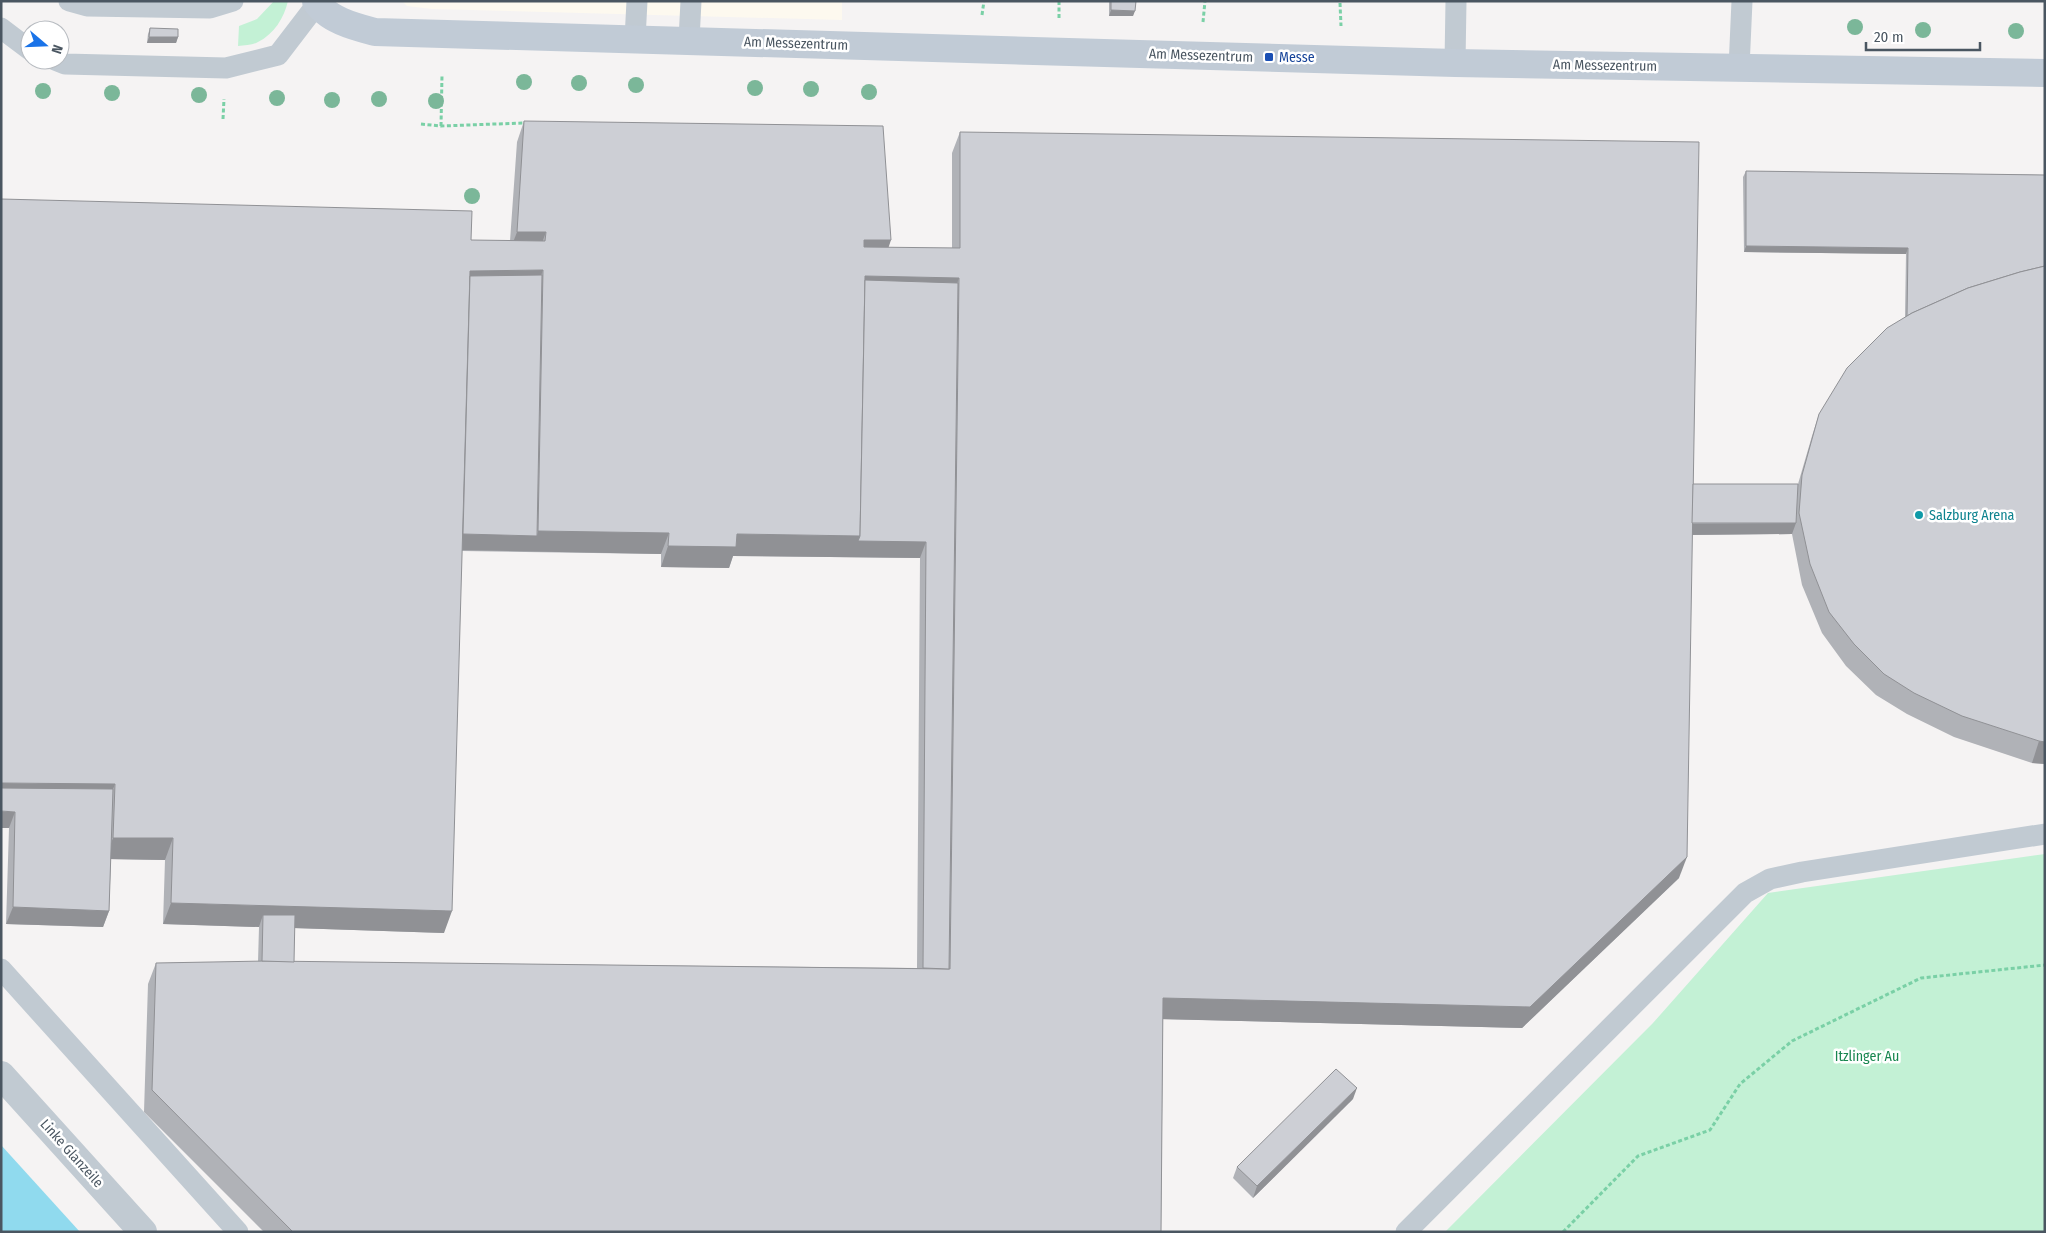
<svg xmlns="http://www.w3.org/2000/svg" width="2046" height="1233" font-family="'Fira Sans Condensed',sans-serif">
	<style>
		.commercial { fill: #fdf9ef }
		.green { fill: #c3f1d5 }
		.water { fill: #90daee }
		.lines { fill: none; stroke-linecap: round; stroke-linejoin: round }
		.path { stroke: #7ad0a6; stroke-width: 3; stroke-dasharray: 4 2.5; stroke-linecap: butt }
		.lane { stroke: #c1cad2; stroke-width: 21 }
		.street { stroke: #c1cad2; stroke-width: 28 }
		.secondary { stroke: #c1cbd6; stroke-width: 28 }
		.tree { fill: #7bb799 }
		.wall { fill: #b0b2b7; fill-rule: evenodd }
		.shaded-wall { fill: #909195 }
		.building { fill: #cdcfd5; stroke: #909195 }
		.transit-dot { fill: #1a4fb4; stroke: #fff; stroke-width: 2 }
		.culture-dot { fill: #0f9aa8; stroke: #fff; stroke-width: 2 }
		.labels { text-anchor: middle; stroke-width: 5; stroke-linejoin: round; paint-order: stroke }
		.street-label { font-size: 14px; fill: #4a5661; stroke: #fff }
		.transit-label { font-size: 14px; fill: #164399; stroke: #fff; text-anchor: start }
		.culture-label { font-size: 14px; fill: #0d838f; stroke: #fff; text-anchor: start }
		.park-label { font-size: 14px; fill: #17864f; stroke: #fff }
	</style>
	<rect width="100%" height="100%" fill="#f5f3f3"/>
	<path class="commercial" d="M 402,1 L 842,1 L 842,20 L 432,9 L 407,6 Z"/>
	<g class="green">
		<path d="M 274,1 L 288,1 C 284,18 274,34 258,42 C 253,45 245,45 238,46 L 239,26 L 257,19 Z"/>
		<path d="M 2045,854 L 2045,1232 L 1445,1232 L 1653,1023 L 1768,893 Z"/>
	</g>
	<path class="water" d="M 1,1145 L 80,1232 L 1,1232 Z"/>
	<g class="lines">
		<g class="path">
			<path d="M 1340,3 L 1341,26"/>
			<path d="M 982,15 L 984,1"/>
			<path d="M 1059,18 L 1059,1"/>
			<path d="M 1203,22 L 1205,1"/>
			<path d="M 223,119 L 224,99"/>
			<path d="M 421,124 L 441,126 L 523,123"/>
			<path d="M 441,126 L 442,75"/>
			<path d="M 1563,1232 L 1638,1156 L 1710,1130 L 1740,1084 L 1792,1041 L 1921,978 L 2045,965"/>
		</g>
		<g class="lane">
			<path d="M 69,1 L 87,6 L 210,8 L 233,1"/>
			<path d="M 1,28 L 30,50"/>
			<path d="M 635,39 L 637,1"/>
			<path d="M 689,40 L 691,1"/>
			<path d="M 55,60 L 65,64 L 226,68 L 278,55 L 317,4"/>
			<path d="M 1455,63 L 1456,1"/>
			<path d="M 1739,68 L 1742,1"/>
			<path d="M 1,969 L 238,1232"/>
			<path d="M 1406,1232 L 1745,893 L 1770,879 L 1802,872 L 2045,834"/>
		</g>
		<path class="street" d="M 1,1075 L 143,1232"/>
		<path class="secondary" d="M 316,1 C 327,20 356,27 375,32 L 1455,63 L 2045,73"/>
	</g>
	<g class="tree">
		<circle cx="1855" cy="27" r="8"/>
		<circle cx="1923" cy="30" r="8"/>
		<circle cx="2016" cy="31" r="8"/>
		<circle cx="524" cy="82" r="8"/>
		<circle cx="579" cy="83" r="8"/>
		<circle cx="636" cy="85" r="8"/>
		<circle cx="755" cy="88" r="8"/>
		<circle cx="811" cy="89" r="8"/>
		<circle cx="43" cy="91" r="8"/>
		<circle cx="869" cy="92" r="8"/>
		<circle cx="112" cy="93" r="8"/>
		<circle cx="199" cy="95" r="8"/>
		<circle cx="277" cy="98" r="8"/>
		<circle cx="379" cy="99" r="8"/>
		<circle cx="332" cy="100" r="8"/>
		<circle cx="436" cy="101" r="8"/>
		<circle cx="472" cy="196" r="8"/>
	</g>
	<g class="wall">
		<path d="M 1109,1 L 1136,1 L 1133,16 L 1109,16 Z"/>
		<path d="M 150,28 L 178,37 L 176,43 L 147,43 L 148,34 Z"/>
		<path d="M 524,121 L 888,248 L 952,248 L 952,153 L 960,132 L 1693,484 L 1798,484 L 1812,436 L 1819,414 L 1905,317 L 1906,254 L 1744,252 L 1743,177 L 1746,171 L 2045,175 L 2045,764 L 2032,763 L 1954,737 L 1907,714 L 1876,695 L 1846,666 L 1822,633 L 1802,585 L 1792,534 L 1692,535 L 1679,878 L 1522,1028 L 1163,1019 L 1161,1232 L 264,1232 L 144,1112 L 148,984 L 156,963 L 258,962 L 259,927 L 163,924 L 165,860 L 111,859 L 109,911 L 103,927 L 6,924 L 9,828 L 1,828 L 471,240 L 510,241 L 517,142 ZM 462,551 L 661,554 L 661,567 L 729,568 L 733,556 L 920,558 L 917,968 L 294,962 L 294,928 L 444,933 Z"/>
		<path d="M 1353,1099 L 1253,1198 L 1233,1178 L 1237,1167 Z"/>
	</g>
	<g class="shaded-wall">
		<path d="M 1111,10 L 1135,11 L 1133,16 L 1109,16 Z"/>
		<path d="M 149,37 L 178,37 L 176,43 L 147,43 Z"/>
		<path d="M 517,232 L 546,232 L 538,254 L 509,253 Z"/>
		<path d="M 864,240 L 891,240 L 884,261 L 856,261 Z"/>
		<path d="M 1746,246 L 1908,248 L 1906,254 L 1744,252 Z"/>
		<path d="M 543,270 L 536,291 L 468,292 L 470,271 Z"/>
		<path d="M 865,276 L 959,278 L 952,299 L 863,297 Z"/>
		<path d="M 1796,523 L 1792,534 L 1686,535 L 1690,524 Z"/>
		<path d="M 538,531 L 669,533 L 661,554 L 455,550 L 461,534 L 537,536 Z"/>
		<path d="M 737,534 L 860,536 L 926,542 L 920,558 L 733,556 L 729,568 L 661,567 L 668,546 Z"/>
		<path d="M 2039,741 L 2045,742 L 2045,764 L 2032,763 Z"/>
		<path d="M 1,783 L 115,784 L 107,805 L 1,804 Z"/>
		<path d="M 1,811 L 15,812 L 9,828 L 1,828 Z"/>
		<path d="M 113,838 L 173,838 L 165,860 L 105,859 Z"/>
		<path d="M 1687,857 L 1679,878 L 1522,1028 L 1156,1019 L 1163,998 Z"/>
		<path d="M 171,903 L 452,911 L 444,933 L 263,927 L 263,915 L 259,927 L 163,924 Z"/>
		<path d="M 13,907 L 109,911 L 103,927 L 6,924 Z"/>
		<path d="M 1357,1088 L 1353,1099 L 1253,1198 L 1257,1186 Z"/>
	</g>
	<g class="building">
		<path d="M 1111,1 L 1136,1 L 1135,11 L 1111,10 Z"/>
		<path d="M 150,28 L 178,29 L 178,37 L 149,37 Z"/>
		<path d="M 524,121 L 883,126 L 891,240 L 864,240 L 864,247 L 960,248 L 960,132 L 1699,142 L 1687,857 L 1530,1007 L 1163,998 L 1161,1232 L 293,1232 L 152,1090 L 156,963 L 266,961 L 950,969 L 959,278 L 865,276 L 860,536 L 737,534 L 736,547 L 668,546 L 669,533 L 538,531 L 543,270 L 470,271 L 452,911 L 171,903 L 173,838 L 113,838 L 115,784 L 1,783 L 1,199 L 472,211 L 471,240 L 545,241 L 546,232 L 517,232 Z"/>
		<path d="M 1746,171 L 2045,175 L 2045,266 L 2020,272 L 1968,288 L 1912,313 L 1907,316 L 1908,248 L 1746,246 Z"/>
		<path d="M 2045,266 L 2045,742 L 2039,741 L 1962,716 L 1914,693 L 1884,674 L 1854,644 L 1829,612 L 1810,564 L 1799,513 L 1802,475 L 1819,414 L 1847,368 L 1887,328 L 1912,313 L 1968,288 L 2020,272 Z"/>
		<path d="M 542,275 L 537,536 L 463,534 L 470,276 Z"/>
		<path d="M 865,280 L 958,283 L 949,969 L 923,968 L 926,542 L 858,541 L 860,536 Z"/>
		<path d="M 1693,484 L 1798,484 L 1796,523 L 1692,523 Z"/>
		<path d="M 1,788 L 113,789 L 109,911 L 13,907 L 15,812 L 1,811 Z"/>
		<path d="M 263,915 L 295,915 L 294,962 L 262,961 Z"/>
		<path d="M 1336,1069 L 1357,1088 L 1257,1186 L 1237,1167 Z"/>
	</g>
	<rect class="transit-dot" x="1264" y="52" width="10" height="10" rx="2.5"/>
	<circle class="culture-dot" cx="1919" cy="515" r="5"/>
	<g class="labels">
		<g class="street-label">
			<text transform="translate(796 43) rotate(2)" y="5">Am Messezentrum</text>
			<text transform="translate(1201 55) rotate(2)" y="5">Am Messezentrum</text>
			<text transform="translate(1605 65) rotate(1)" y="5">Am Messezentrum</text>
			<text transform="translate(72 1153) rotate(48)" y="5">Linke Glanzeile</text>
		</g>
		<g class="transit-label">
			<text x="1279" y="62">Messe</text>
		</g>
		<g class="culture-label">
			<text x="1929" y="520">Salzburg Arena</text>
		</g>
		<g class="park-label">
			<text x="1867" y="1061">Itzlinger Au</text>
		</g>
	</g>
	<rect width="2046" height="1233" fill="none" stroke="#4a5661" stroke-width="5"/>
	<g transform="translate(45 45) rotate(109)"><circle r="24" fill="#ffffff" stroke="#b7bbc0"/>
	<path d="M0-4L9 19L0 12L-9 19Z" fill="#1a73e8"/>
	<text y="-8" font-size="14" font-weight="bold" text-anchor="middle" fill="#4a5661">N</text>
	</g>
	<path d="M1866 42v8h114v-8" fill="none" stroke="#4a5661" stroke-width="2.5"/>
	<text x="1874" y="42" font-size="15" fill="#4a5661" stroke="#ffffff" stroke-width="4" paint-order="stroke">20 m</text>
</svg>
